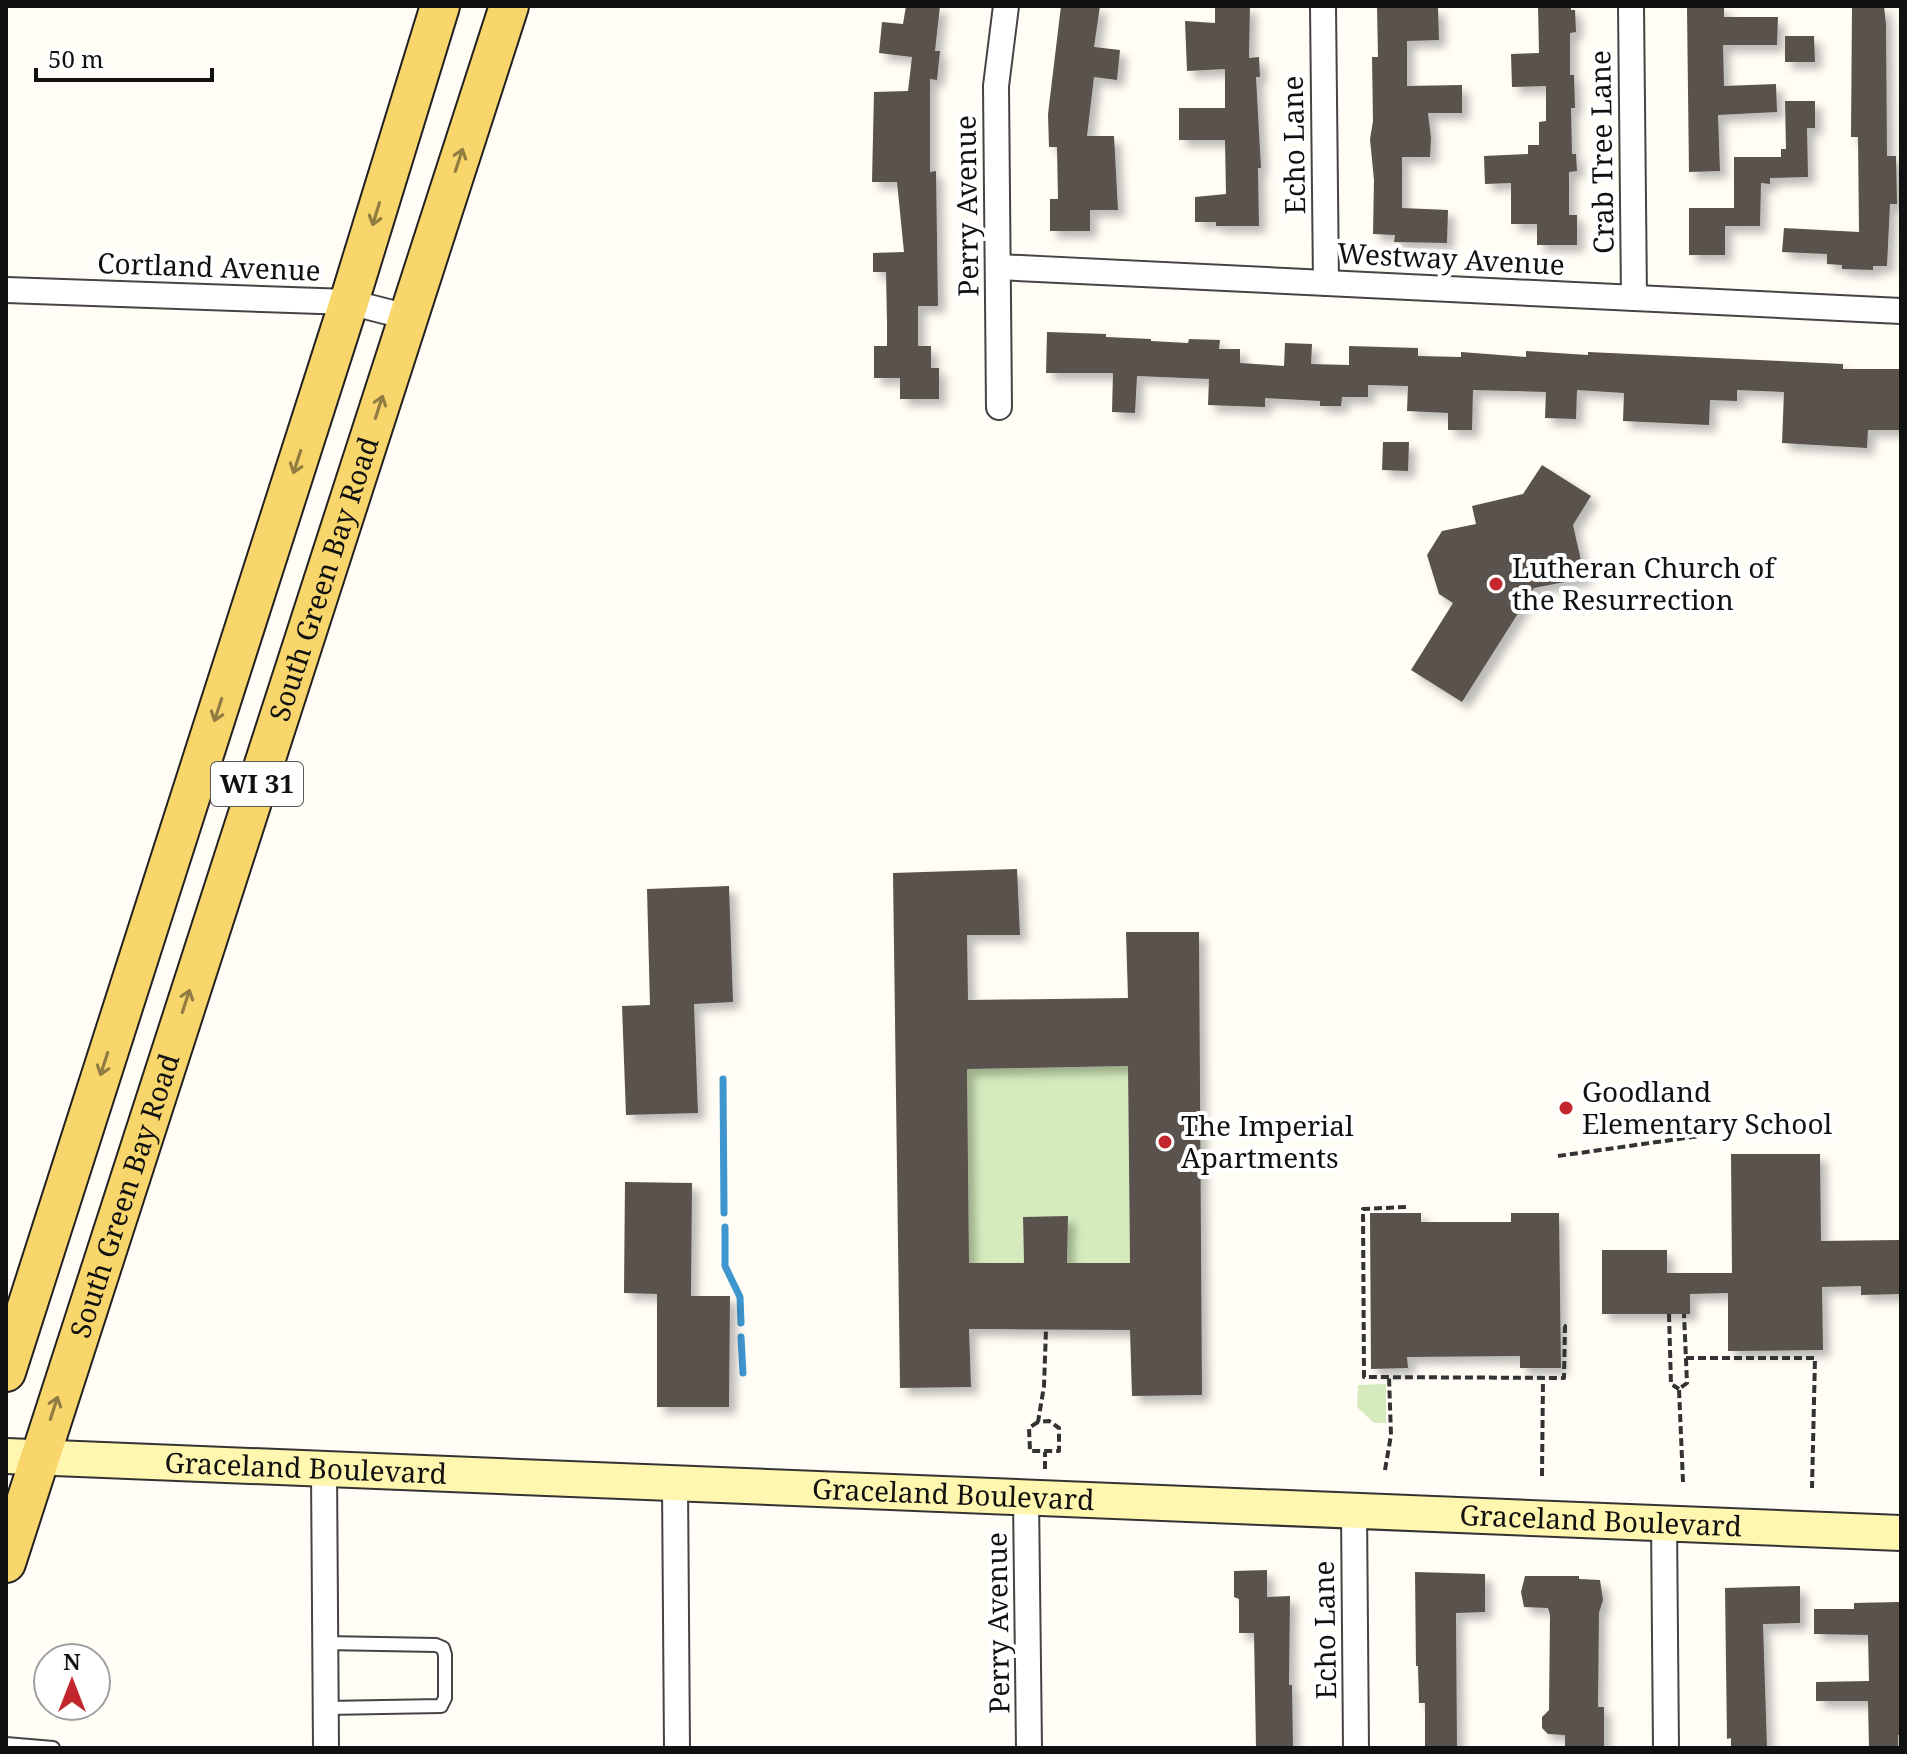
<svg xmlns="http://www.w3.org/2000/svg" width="1907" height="1754" font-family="'Noto Serif',serif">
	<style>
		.green { fill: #d5ebbd }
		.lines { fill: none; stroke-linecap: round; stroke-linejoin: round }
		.stream { stroke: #3f96cf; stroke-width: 7 }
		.building { fill: #5a524d; fill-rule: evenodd; filter: url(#shadow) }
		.lane-casing { stroke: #444; stroke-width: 16 }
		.street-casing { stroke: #444; stroke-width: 28 }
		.secondary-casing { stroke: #333; stroke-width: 38 }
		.primary-casing { stroke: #222; stroke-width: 42 }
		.path { stroke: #333; stroke-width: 4; stroke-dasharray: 8 4; stroke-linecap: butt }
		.lane { stroke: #fff; stroke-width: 12 }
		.street { stroke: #fff; stroke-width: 24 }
		.secondary { stroke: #fff6b0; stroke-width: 34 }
		.primary { stroke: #f9d66b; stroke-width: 38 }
		.oneway { stroke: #917d42 }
		.poi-dot { fill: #c4262e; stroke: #fff; stroke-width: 3 }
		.labels { text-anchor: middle; stroke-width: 8; stroke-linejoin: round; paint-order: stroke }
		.shield { fill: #fff; stroke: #585858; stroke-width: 2 }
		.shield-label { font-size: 26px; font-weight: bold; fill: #111 }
		.street-label { font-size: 28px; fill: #111; stroke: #fff }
		.poi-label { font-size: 28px; fill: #111; stroke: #fff; text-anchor: start }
	</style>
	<defs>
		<filter id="shadow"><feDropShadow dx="7" dy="7" stdDeviation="4" flood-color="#0004"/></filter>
	</defs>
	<rect width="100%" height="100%" fill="#fffdf5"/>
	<g class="green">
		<path d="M 1128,1066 L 1130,1263 L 1067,1263 L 1068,1217 L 1023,1217 L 1024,1263 L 969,1263 L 967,1069 Z"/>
		<path d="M 1386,1384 L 1386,1423 L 1374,1423 L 1357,1407 L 1358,1385 Z"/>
	</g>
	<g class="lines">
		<g class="stream">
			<path d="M 723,1079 L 724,1213"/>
			<path d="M 725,1227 L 725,1266 L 740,1297 L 741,1323"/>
			<path d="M 741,1337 L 743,1373"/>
		</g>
	</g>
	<g class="building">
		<path d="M 906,6 L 940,6 L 935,51 L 940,51 L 937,80 L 930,79 L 930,172 L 936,171 L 938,306 L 918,306 L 918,346 L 931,346 L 931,368 L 939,368 L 939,399 L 900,399 L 900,378 L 874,378 L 874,346 L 887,346 L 887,322 L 886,272 L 873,272 L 873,253 L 904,252 L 897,182 L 872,182 L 874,92 L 908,91 L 912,57 L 879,53 L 882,22 L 903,24 Z"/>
		<path d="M 1061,6 L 1100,6 L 1094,47 L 1120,50 L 1117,80 L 1094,77 L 1087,136 L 1114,136 L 1118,210 L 1090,210 L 1090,231 L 1050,231 L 1050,199 L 1058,199 L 1057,147 L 1049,147 L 1048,114 Z"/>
		<path d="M 1215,6 L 1250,6 L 1249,58 L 1259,57 L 1260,77 L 1256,77 L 1261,168 L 1258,168 L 1259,226 L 1216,226 L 1216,222 L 1195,222 L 1195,197 L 1226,194 L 1225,140 L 1179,140 L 1179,108 L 1225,108 L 1225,69 L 1187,71 L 1185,21 L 1215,23 Z"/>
		<path d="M 1377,6 L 1438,8 L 1439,40 L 1407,41 L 1407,86 L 1462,85 L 1462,113 L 1428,113 L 1431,138 L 1430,157 L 1402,157 L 1402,208 L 1448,210 L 1447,243 L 1394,242 L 1395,235 L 1373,234 L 1374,180 L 1370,139 L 1373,121 L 1372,57 L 1378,57 Z"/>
		<path d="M 1538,6 L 1571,6 L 1571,10 L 1575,10 L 1576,32 L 1570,33 L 1570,75 L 1574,75 L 1575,108 L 1571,108 L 1572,154 L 1576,154 L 1577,171 L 1569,172 L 1569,215 L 1577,215 L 1577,245 L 1537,245 L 1537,224 L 1511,224 L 1511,183 L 1485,184 L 1484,156 L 1528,154 L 1528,145 L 1539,145 L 1539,122 L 1546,121 L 1546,86 L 1512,87 L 1511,54 L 1539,53 Z"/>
		<path d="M 1691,6 L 1724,6 L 1724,17 L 1778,17 L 1777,45 L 1723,45 L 1724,86 L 1776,84 L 1777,112 L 1718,115 L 1720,171 L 1689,172 L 1687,8 L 1691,8 Z"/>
		<path d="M 1852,6 L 1884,6 L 1886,25 L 1887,156 L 1896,156 L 1897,204 L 1890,204 L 1887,266 L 1873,266 L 1873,270 L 1842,269 L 1842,265 L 1827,264 L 1827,254 L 1782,252 L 1784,228 L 1859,232 L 1858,137 L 1851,137 Z"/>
		<path d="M 1785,36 L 1814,36 L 1815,62 L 1785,62 Z"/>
		<path d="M 1785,101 L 1815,101 L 1815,128 L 1807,128 L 1808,177 L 1770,178 L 1770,184 L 1761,183 L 1760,226 L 1725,226 L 1725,255 L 1689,255 L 1689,208 L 1734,208 L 1734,157 L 1781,157 L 1781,149 L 1786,149 Z"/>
		<path d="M 1047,332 L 1106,334 L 1106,337 L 1151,339 L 1151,341 L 1188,343 L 1189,339 L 1220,340 L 1219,349 L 1240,349 L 1240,363 L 1284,366 L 1285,343 L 1312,344 L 1311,364 L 1349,365 L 1349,346 L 1418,348 L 1418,356 L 1461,357 L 1461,352 L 1526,357 L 1526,351 L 1588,355 L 1588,352 L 1843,364 L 1843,369 L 1901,369 L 1901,430 L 1868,430 L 1867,448 L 1782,443 L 1784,392 L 1737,390 L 1737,401 L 1710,400 L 1709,425 L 1623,421 L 1624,393 L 1577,390 L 1576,419 L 1545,418 L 1546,392 L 1473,390 L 1472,430 L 1448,430 L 1448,413 L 1407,411 L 1408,386 L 1368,385 L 1368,397 L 1342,397 L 1341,406 L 1320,406 L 1320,401 L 1265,398 L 1265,407 L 1208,405 L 1209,379 L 1137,376 L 1135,413 L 1112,412 L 1113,373 L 1046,373 Z"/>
		<path d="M 1383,442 L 1409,442 L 1408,471 L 1382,470 Z"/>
		<path d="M 1542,465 L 1591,496 L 1573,525 L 1585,578 L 1534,588 L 1462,702 L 1411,670 L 1453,603 L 1439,594 L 1427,555 L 1442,531 L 1476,524 L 1472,506 L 1523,494 Z"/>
		<path d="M 1017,869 L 1020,935 L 967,935 L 968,1000 L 1128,998 L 1126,932 L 1199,932 L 1202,1395 L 1132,1396 L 1130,1330 L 969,1329 L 971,1387 L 900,1388 L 893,873 ZM 1128,1066 L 1130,1263 L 1067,1263 L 1068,1216 L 1023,1217 L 1024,1263 L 969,1263 L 967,1069 Z"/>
		<path d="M 729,886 L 733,1002 L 694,1004 L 698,1113 L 626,1115 L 622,1006 L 650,1005 L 647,889 Z"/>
		<path d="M 1731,1154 L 1820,1154 L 1821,1241 L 1899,1240 L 1900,1294 L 1861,1295 L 1861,1286 L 1822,1287 L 1823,1350 L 1728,1351 L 1728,1293 L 1690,1294 L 1690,1314 L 1602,1314 L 1602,1250 L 1667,1250 L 1667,1273 L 1732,1273 Z"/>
		<path d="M 625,1182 L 692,1183 L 691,1296 L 730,1296 L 729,1407 L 657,1407 L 657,1294 L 624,1293 Z"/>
		<path d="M 1370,1213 L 1421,1213 L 1421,1222 L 1511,1222 L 1511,1213 L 1559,1213 L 1561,1368 L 1520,1368 L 1520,1356 L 1407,1357 L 1408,1368 L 1371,1369 Z"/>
		<path d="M 1267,1570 L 1267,1597 L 1290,1596 L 1289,1685 L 1292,1685 L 1293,1748 L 1256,1748 L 1254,1633 L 1239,1633 L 1239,1599 L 1234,1597 L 1234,1571 Z"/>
		<path d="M 1415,1572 L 1485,1574 L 1485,1612 L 1456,1613 L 1457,1748 L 1425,1748 L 1425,1703 L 1419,1703 L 1418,1666 L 1416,1666 Z"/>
		<path d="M 1525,1576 L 1579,1576 L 1579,1579 L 1600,1580 L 1603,1600 L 1599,1613 L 1598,1707 L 1604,1707 L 1604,1748 L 1565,1748 L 1565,1735 L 1548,1734 L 1542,1728 L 1542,1717 L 1549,1710 L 1550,1615 L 1548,1608 L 1524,1607 L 1521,1592 Z"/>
		<path d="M 1800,1586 L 1800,1623 L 1763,1624 L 1767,1748 L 1731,1748 L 1731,1738 L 1727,1739 L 1725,1588 Z"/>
		<path d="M 1899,1602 L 1900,1735 L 1898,1735 L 1898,1748 L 1869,1748 L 1868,1701 L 1816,1701 L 1816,1682 L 1869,1681 L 1868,1635 L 1814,1634 L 1814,1609 L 1854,1609 L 1854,1603 Z"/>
	</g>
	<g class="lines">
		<defs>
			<g id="lane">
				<path d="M 325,1643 L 436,1645 L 443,1648 L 445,1655 L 445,1698 L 441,1706 L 326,1708"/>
				<path d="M 6,1744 L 53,1748"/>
			</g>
			<g id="street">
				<path d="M 1323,6 L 1326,283"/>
				<path d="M 1631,6 L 1634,298"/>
				<path d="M 998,267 L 1901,311"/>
				<path d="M 6,290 L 349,302 L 408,317"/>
				<path d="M 999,407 L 996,86 L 1006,6"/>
				<path d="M 324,1470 L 326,1748"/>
				<path d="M 675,1484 L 677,1748"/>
				<path d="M 1026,1498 L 1029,1748"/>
				<path d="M 1354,1511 L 1356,1748"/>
				<path d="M 1664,1523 L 1666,1748"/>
			</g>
			<g id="secondary">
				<path id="s1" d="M 6,1456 L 1901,1533"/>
			</g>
			<g id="primary">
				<path d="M 6,1372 L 349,302 L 440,6"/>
				<path id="s2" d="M 6,1563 L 509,6"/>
			</g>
		</defs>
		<use href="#lane" class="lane-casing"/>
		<use href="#street" class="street-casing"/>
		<use href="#secondary" class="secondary-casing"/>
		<use href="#primary" class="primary-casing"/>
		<g class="path">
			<path d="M 1558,1156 L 1728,1132"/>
			<path d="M 1406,1207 L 1363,1209 L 1364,1377 L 1564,1378 L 1565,1326 L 1561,1326"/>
			<path d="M 1899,1244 L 1901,1244"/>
			<path d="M 1669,1314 L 1671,1384 L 1679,1389"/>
			<path d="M 1686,1358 L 1815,1358 L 1812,1488"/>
			<path d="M 1038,1422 L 1029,1428 L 1030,1451 L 1059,1451 L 1059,1428 L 1049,1421 L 1038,1422 L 1044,1386 L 1046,1330"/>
			<path d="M 1045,1469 L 1045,1452"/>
			<path d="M 1385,1470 L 1391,1435 L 1389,1377"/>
			<path d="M 1542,1476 L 1543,1379"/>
			<path d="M 1683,1482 L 1679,1389 L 1687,1383 L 1684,1314"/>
		</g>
		<use href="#lane" class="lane"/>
		<use href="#street" class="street"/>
		<use href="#secondary" class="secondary"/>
		<use href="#primary" class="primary"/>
	</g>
	<defs><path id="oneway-shaft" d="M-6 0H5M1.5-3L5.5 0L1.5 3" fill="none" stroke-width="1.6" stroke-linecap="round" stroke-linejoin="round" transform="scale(2)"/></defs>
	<g class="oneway">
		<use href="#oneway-shaft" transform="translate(459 160) rotate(-72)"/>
		<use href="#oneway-shaft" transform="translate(376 214) rotate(107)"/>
		<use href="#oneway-shaft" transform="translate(379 407) rotate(-72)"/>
		<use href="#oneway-shaft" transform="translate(297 462) rotate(108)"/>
		<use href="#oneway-shaft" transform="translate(218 710) rotate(108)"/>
		<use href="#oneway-shaft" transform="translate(186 1001) rotate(-72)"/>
		<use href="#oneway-shaft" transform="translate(104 1064) rotate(108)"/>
		<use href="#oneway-shaft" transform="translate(54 1408) rotate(-72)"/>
	</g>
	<g class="poi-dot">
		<circle cx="1496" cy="584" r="8"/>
		<circle cx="1566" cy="1108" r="8"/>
		<circle cx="1165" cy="1142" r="8"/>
	</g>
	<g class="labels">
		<rect class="shield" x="211" y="762" width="92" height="44" rx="6"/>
		<g class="shield-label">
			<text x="257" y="793">WI 31</text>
		</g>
		<g class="street-label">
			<text transform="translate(1294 145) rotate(-91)" y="10">Echo Lane</text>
			<text transform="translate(1602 152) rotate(-91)" y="10">Crab Tree Lane</text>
			<text transform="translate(967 206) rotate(-91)" y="10">Perry Avenue</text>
			<text transform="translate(1451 259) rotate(3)" y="10">Westway Avenue</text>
			<text transform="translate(209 267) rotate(2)" y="10">Cortland Avenue</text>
			<text dy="10" stroke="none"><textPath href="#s2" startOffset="1034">South Green Bay Road</textPath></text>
			<text dy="10" stroke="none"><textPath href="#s2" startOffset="386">South Green Bay Road</textPath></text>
			<text dy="10" stroke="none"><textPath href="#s1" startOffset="300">Graceland Boulevard</textPath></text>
			<text dy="10" stroke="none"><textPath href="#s1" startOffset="948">Graceland Boulevard</textPath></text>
			<text dy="10" stroke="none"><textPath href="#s1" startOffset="1596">Graceland Boulevard</textPath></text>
			<text transform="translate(998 1623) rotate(-91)" y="10">Perry Avenue</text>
			<text transform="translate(1325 1630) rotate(-91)" y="10">Echo Lane</text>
		</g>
		<g class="poi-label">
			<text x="1512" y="578">Lutheran Church of<tspan x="1512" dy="32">the Resurrection</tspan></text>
			<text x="1582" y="1102">Goodland<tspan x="1582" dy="32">Elementary School</tspan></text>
			<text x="1181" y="1136">The Imperial<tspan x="1181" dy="32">Apartments</tspan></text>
		</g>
	</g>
	<rect width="1907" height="1754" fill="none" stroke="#111111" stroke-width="16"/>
	<g transform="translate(72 1682)"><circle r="38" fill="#ffffff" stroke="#a0a0a0" stroke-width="2"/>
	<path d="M0-6L14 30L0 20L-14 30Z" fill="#c4262e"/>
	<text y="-12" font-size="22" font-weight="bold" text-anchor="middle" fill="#111111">N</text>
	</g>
	<path d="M36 68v12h176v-12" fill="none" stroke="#111111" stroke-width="4"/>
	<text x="48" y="68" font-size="24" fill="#111111" stroke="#ffffff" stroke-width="6" paint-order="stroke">50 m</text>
</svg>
